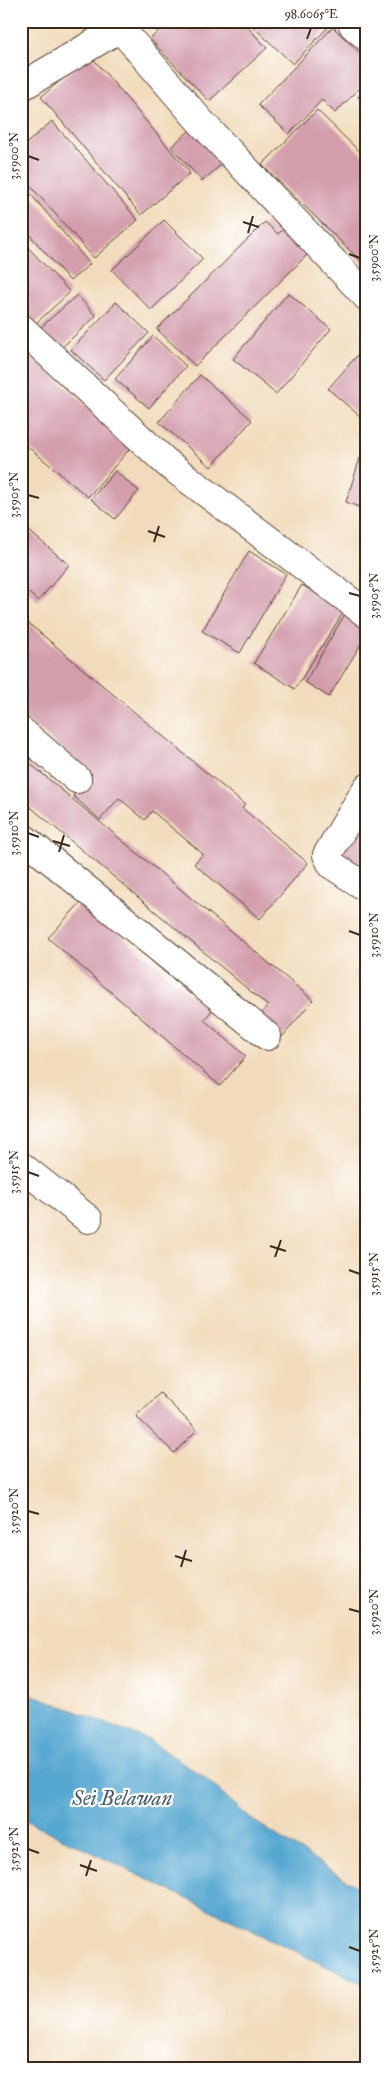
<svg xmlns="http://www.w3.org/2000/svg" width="388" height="2090" font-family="'IM FELL Great Primer',serif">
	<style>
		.water { fill: #56a8d1; stroke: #486978 }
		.building { fill: #d39dac }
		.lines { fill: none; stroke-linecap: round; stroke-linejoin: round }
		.minor-casing { stroke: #564536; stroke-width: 30 }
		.minor { stroke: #fff; stroke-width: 28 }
		.ticks { fill: none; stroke: #3b2a1e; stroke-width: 2 }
		.labels { text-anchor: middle; stroke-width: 4.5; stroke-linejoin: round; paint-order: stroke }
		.water-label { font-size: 20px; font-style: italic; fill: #465c66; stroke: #fff }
		.neatline { fill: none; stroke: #3b2a1e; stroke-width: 2 }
		.ticks-label { font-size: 12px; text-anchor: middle; fill: #3b2a1e }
	</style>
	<rect width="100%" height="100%" fill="#fff"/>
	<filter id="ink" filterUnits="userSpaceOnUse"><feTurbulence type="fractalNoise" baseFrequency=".02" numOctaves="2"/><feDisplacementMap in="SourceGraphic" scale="10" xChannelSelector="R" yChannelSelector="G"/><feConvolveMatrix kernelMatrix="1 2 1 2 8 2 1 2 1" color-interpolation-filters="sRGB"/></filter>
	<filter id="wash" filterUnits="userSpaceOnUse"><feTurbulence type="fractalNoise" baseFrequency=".0096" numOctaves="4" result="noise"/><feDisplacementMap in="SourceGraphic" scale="20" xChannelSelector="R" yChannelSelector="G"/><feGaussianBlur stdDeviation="1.12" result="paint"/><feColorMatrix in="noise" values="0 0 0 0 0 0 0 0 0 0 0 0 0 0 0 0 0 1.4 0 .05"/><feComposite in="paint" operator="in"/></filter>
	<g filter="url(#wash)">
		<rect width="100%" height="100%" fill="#f2dbbc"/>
		<path class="water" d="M 21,1690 L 149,1740 L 204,1777 L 251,1819 L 367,1893 L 367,1986 L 21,1818 Z"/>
		<g id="blocks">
			<g class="building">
				<path d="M 169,21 L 242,21 L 267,48 L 209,101 L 150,39 Z"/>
				<path d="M 247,21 L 328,21 L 331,24 L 293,64 Z"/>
				<path d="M 333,27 L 367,60 L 367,81 L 335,113 L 322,100 L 289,134 L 258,105 Z"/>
				<path d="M 90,55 L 190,173 L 141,215 L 41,97 Z"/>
				<path d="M 367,89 L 367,105 L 358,97 Z"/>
				<path d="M 317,110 L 367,159 L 367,263 L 365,265 L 262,165 Z"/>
				<path d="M 52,121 L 138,220 L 94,258 L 21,175 L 21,148 Z"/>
				<path d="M 198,123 L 229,158 L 202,181 L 171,147 Z"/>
				<path d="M 28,191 L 90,264 L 70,281 L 21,225 L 21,196 Z"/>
				<path d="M 164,220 L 203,259 L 151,310 L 112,270 Z"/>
				<path d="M 265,222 L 278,234 L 284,228 L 309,253 L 195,366 L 157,329 Z"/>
				<path d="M 21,240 L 70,292 L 33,326 L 21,314 Z"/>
				<path d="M 288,293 L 331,329 L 276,394 L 233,359 Z"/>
				<path d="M 77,295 L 96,316 L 60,349 L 40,328 Z"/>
				<path d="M 116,302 L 149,333 L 104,380 L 71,350 Z"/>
				<path d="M 153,336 L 186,366 L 149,408 L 115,379 Z"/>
				<path d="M 367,344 L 367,422 L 328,389 Z"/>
				<path d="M 28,354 L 133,445 L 88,497 L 21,441 L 21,361 Z"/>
				<path d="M 200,375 L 252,420 L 211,467 L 159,422 Z"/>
				<path d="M 360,458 L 367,460 L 367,510 L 346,502 Z"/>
				<path d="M 115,471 L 139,491 L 115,519 L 91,499 Z"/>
				<path d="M 21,524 L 69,565 L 38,601 L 21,586 Z"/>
				<path d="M 249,551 L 286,574 L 240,653 L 202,631 Z"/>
				<path d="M 302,585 L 344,611 L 295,689 L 254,663 Z"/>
				<path d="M 346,612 L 367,624 L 367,634 L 329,697 L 305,682 Z"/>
				<path d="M 21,617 L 245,805 L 242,808 L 308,863 L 260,919 L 194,864 L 203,854 L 152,811 L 145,820 L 119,798 L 100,820 L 73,796 L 92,774 L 21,715 Z"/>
				<path d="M 21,756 L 313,1000 L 282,1037 L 258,1017 L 268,1006 L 21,799 Z"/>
				<path d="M 367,806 L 367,871 L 334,851 Z"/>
				<path d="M 82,901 L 190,994 L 197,986 L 217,1004 L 204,1020 L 246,1056 L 220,1086 L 48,938 Z"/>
				<path d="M 160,1393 L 197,1430 L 174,1453 L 136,1416 Z"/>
			</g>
		</g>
	</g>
	<g filter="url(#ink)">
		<use href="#blocks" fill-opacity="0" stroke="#564536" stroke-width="1"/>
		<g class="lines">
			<defs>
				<g id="minor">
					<path d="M 353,25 L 367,37"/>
					<path d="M 21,87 L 120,28 L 200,121 L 367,297"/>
					<path d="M 21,328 L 168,464 L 367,614"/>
					<path d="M 21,731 L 77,779"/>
					<path d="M 367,788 L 327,855 L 332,865 L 367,888"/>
					<path d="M 21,836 L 267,1036"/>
					<path d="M 21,1166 L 88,1219"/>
				</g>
			</defs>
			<use href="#minor" class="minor-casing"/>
			<use href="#minor" class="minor"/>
		</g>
	</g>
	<path class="ticks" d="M 307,39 L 311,28M 28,156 L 39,160M 243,222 L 259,227M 248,233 L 253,216M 349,254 L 360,258M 28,495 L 39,498M 148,531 L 165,537M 154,542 L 159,526M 349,593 L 360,596M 28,833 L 39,837M 53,841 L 70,846M 59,852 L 64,835M 349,931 L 360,935M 28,1172 L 39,1176M 270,1246 L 286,1251M 275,1257 L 281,1240M 349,1270 L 360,1274M 28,1511 L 39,1514M 175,1556 L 192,1561M 181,1567 L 186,1550M 349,1609 L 360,1612M 28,1849 L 39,1853M 80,1865 L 97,1871M 86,1876 L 91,1860M 349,1947 L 360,1951"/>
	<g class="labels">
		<g class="water-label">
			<text x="122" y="1805">Sei Belawan</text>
		</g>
	</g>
	<rect width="388" height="2090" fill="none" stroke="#fff" stroke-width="55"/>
	<rect x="28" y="28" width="332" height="2034" class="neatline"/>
	<g class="ticks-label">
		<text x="311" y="18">98.6065°E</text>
		<text transform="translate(14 156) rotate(-90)" y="4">3.5900°N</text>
		<text transform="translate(374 258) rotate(-90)" y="4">3.5900°N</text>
		<text transform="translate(14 495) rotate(-90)" y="4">3.5905°N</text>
		<text transform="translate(374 596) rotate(-90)" y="4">3.5905°N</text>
		<text transform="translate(14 833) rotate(-90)" y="4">3.5910°N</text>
		<text transform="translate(374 935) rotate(-90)" y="4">3.5910°N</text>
		<text transform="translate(14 1172) rotate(-90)" y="4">3.5915°N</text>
		<text transform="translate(374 1274) rotate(-90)" y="4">3.5915°N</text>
		<text transform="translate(14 1511) rotate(-90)" y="4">3.5920°N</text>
		<text transform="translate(374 1612) rotate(-90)" y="4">3.5920°N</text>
		<text transform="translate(14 1849) rotate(-90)" y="4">3.5925°N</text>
		<text transform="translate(374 1951) rotate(-90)" y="4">3.5925°N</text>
	</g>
</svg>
